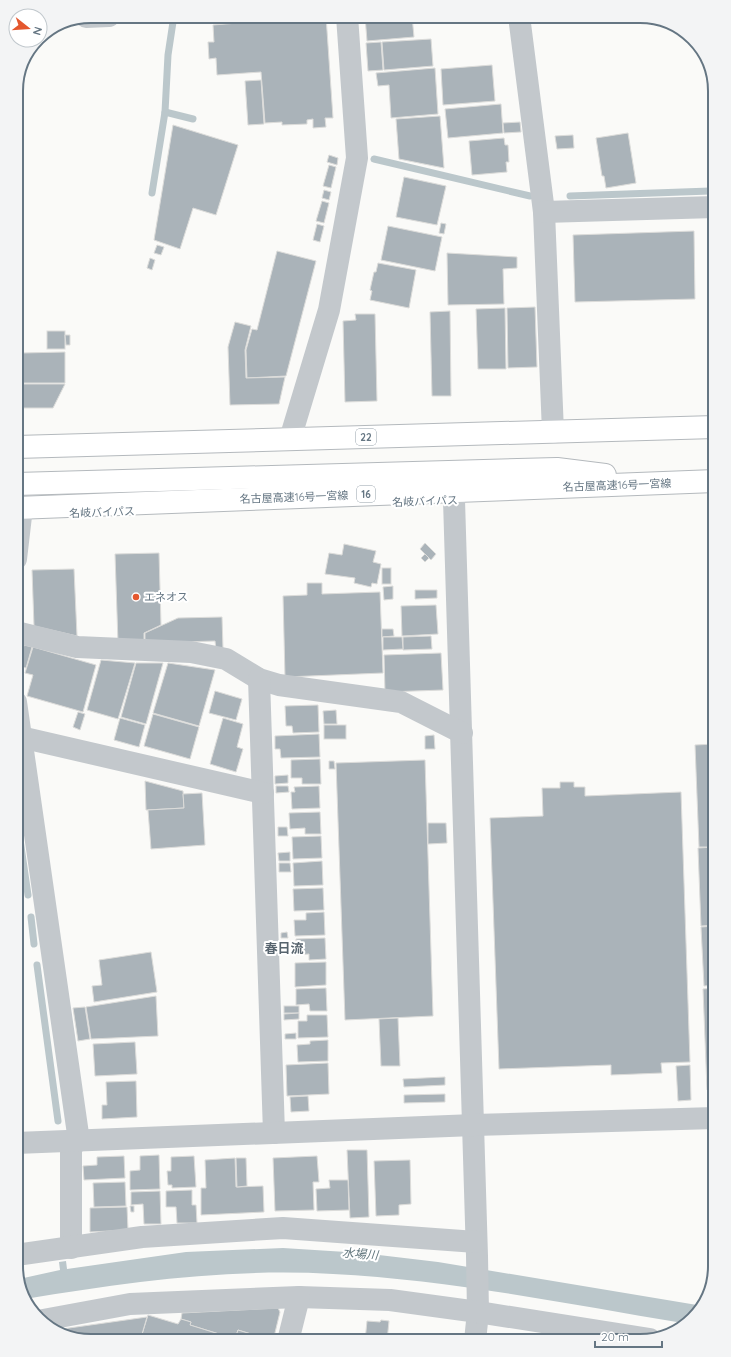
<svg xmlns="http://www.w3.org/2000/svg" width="731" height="1357" font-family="Quicksand,'Noto Sans JP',sans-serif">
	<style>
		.water { fill: #bbc7cb }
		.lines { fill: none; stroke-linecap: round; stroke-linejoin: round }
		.stream { stroke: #bbc7cb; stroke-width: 7 }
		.building { fill: #aab3b9; stroke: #dcdcda }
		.highway-casing { stroke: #b4b9bd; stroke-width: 24 }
		.minor { stroke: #c3c8cc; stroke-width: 22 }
		.highway { stroke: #fff; stroke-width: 22 }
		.poi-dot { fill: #e4572e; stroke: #fff; stroke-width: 1.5 }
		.labels { text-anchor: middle; stroke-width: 4; stroke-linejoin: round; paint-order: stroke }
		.shield { fill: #fff; stroke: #939fa8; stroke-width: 1 }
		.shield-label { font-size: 10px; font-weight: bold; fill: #657683 }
		.street-label { font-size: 11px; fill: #657683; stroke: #fff }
		.poi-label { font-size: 11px; fill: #657683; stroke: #fff; text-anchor: start }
		.water-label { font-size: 12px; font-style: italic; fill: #60757c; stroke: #fff }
		.quarter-label { font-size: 13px; font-weight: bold; fill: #57646e; stroke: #fff }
		.rim { fill: none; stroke: #657683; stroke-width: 2 }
	</style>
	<rect width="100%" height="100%" fill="#fafaf8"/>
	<path class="water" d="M 283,1248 L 362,1253 L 438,1262 L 703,1306 L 683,1323 C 567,1304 451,1280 333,1274 C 230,1268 127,1282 25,1299 L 22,1295 L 19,1279 L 60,1270 L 59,1262 L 66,1261 L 67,1269 L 186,1252 Z"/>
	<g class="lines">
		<g class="stream">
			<path d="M 165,112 L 193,119"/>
			<path d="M 374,159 L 530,196"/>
			<path d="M 152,193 L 165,112 L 168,55 L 173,22"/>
			<path d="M 570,196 L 710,191"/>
			<path d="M 16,812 L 28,895"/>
			<path d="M 31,917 L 34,944"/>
			<path d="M 37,965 L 58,1121"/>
		</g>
	</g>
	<g class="building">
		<path d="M 326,16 L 333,118 L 325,118 L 326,127 L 313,128 L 313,119 L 307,120 L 307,124 L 282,125 L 282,122 L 265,123 L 261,72 L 217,75 L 216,58 L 209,59 L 208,42 L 214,42 L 213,25 Z"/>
		<path d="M 365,16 L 412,16 L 414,37 L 367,41 Z"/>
		<path d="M 431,39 L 433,66 L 384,70 L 382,42 Z"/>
		<path d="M 381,42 L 383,70 L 368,71 L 366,43 Z"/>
		<path d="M 492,65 L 495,101 L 443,105 L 441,69 Z"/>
		<path d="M 435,68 L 438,114 L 391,118 L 389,85 L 378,86 L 376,73 Z"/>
		<path d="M 261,80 L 264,124 L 248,125 L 245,81 Z"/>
		<path d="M 501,104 L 503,133 L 448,138 L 445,109 Z"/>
		<path d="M 440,116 L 444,168 L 399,159 L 396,119 Z"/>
		<path d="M 520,122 L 521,132 L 504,133 L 503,123 Z"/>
		<path d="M 173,125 L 238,145 L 216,215 L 193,208 L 180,249 L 154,240 Z"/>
		<path d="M 628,133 L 636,183 L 606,188 L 604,176 L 602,176 L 596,138 Z"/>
		<path d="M 573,135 L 574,148 L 557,149 L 555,136 Z"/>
		<path d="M 504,138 L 505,145 L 508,145 L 509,162 L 506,162 L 507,172 L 472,175 L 469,141 Z"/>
		<path d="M 329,155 L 338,158 L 337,165 L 327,162 Z"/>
		<path d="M 329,165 L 336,167 L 331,188 L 323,186 Z"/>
		<path d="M 404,177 L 446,186 L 437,225 L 396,217 Z"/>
		<path d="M 324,190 L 331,192 L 329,200 L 322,198 Z"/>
		<path d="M 322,201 L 329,203 L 324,223 L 316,221 Z"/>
		<path d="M 441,223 L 446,224 L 444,234 L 439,233 Z"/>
		<path d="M 317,224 L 324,226 L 320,242 L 313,240 Z"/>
		<path d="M 388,226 L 442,237 L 435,271 L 381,260 Z"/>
		<path d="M 694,231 L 695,299 L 575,302 L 573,235 Z"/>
		<path d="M 157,245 L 164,247 L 161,255 L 154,253 Z"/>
		<path d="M 277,251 L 316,261 L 286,376 L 247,378 L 246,350 L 252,329 L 257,330 Z"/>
		<path d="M 447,253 L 517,257 L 517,268 L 503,269 L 504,304 L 448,305 Z"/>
		<path d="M 150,258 L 155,260 L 152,270 L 147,268 Z"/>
		<path d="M 378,263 L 416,270 L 409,308 L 370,300 L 372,291 L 370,290 L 374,272 L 376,272 Z"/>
		<path d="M 535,307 L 537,367 L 508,368 L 507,308 Z"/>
		<path d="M 505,308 L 506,369 L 478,369 L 476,309 Z"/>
		<path d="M 450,311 L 451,396 L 432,396 L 430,312 Z"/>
		<path d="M 355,314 L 375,314 L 377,401 L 345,402 L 343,321 L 356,320 Z"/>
		<path d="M 235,322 L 251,326 L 245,350 L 246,378 L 285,377 L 279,404 L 230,405 L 228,347 Z"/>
		<rect x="47" y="331" width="18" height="18"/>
		<path d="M 65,335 L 70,335 L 70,345 L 66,345 Z"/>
		<rect x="16" y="352" width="5" height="32"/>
		<path d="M 65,352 L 65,383 L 22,383 L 22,353 Z"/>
		<path d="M 22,384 L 65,384 L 53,408 L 22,408 Z"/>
		<path d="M 425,543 L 436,554 L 431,560 L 420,549 Z"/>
		<path d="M 344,544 L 376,551 L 373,562 L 381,564 L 377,584 L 372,583 L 371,587 L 354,583 L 355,578 L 325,574 L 329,553 L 342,555 Z"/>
		<path d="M 159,553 L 161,625 L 144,633 L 144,642 L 118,643 L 115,554 Z"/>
		<path d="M 425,554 L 429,558 L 425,562 L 421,558 Z"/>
		<rect x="382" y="568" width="9" height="16"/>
		<path d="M 74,569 L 77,636 L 34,626 L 32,570 Z"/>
		<path d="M 307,583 L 322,583 L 322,594 L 380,592 L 383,673 L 285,677 L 283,596 L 307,595 Z"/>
		<path d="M 393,586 L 393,599 L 384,600 L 383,587 Z"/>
		<path d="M 415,590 L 437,590 L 437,598 L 415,599 Z"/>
		<path d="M 436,605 L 438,634 L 402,636 L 401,606 Z"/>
		<path d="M 222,617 L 223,649 L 216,649 L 215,641 L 145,643 L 145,633 L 178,618 Z"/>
		<path d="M 382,629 L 393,629 L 394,636 L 382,637 Z"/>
		<path d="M 431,636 L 432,649 L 403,650 L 403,637 Z"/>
		<path d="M 383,637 L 402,637 L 403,649 L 383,650 Z"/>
		<path d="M 24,645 L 32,647 L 26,668 L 19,666 Z"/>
		<path d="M 33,647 L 96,665 L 83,712 L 27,696 L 33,675 L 25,673 Z"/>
		<path d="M 441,653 L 443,690 L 385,692 L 384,655 Z"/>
		<path d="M 101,660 L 135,663 L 118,719 L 87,710 Z"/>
		<path d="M 136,663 L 163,663 L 146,724 L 121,717 Z"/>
		<path d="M 168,663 L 215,670 L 199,726 L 153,713 Z"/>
		<path d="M 215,691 L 242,699 L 236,720 L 209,713 Z"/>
		<path d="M 318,705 L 319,732 L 293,733 L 292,726 L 286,726 L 285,706 Z"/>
		<path d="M 336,710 L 337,724 L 324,724 L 323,711 Z"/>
		<path d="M 78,712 L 85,714 L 80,730 L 73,727 Z"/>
		<path d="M 153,714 L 199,727 L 190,759 L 144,746 Z"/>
		<path d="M 120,718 L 145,725 L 139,747 L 114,740 Z"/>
		<path d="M 223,718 L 243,724 L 237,747 L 243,749 L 236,772 L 210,764 Z"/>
		<rect x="324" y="725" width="22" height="14"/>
		<path d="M 319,734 L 320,757 L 281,758 L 280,749 L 275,749 L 275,736 Z"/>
		<path d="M 434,735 L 435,749 L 425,749 L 425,736 Z"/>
		<path d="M 715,744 L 715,847 L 699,847 L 695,745 Z"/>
		<path d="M 320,759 L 321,784 L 302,784 L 302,778 L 291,778 L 291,760 Z"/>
		<path d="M 425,760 L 433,1016 L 345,1020 L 336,763 Z"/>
		<path d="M 329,761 L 334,761 L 335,769 L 329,769 Z"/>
		<path d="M 288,775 L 288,783 L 275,784 L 275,776 Z"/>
		<path d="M 145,781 L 183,791 L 184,808 L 146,810 Z"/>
		<path d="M 560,782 L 574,782 L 574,787 L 585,787 L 585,796 L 681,792 L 690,1062 L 661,1063 L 662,1073 L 611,1075 L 611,1065 L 499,1069 L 490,818 L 543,816 L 542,788 L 560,788 Z"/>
		<path d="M 276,786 L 288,786 L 289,792 L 276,793 Z"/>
		<path d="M 319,786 L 320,808 L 292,809 L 291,792 L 295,792 L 294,787 Z"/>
		<path d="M 202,793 L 205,845 L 151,849 L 148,810 L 184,808 L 183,794 Z"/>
		<path d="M 320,812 L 321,834 L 305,834 L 305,828 L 290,829 L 289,813 Z"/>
		<path d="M 428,823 L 446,823 L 447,843 L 428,844 Z"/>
		<path d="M 278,827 L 287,827 L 288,836 L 278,836 Z"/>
		<path d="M 321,836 L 322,858 L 293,859 L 292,837 Z"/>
		<path d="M 715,847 L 715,925 L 701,926 L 698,848 Z"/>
		<path d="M 290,852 L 290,861 L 279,861 L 278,853 Z"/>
		<path d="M 322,861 L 323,885 L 294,886 L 293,863 Z"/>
		<path d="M 279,863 L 290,863 L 291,872 L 279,872 Z"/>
		<path d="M 323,888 L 324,910 L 294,911 L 293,889 Z"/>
		<path d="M 324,912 L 325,935 L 295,936 L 294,920 L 306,920 L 306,913 Z"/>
		<path d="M 715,926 L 715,985 L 704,986 L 701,927 Z"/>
		<path d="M 287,932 L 288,938 L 281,938 L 281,933 Z"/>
		<path d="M 325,938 L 326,959 L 309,960 L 309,954 L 296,955 L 296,939 Z"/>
		<path d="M 151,952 L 157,992 L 94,1002 L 92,986 L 102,985 L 99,960 Z"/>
		<path d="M 326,962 L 326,985 L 295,987 L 295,963 Z"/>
		<path d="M 326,988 L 327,1011 L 310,1011 L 309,1004 L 296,1005 L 296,989 Z"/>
		<path d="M 715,988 L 715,1089 L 707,1090 L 703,989 Z"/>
		<path d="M 156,996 L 158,1036 L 91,1039 L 86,1007 Z"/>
		<rect x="284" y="1006" width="15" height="7"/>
		<path d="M 85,1007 L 90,1039 L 78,1041 L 73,1008 Z"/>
		<path d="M 299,1013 L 299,1019 L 284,1020 L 284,1014 Z"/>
		<path d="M 307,1015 L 327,1015 L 328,1037 L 298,1038 L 298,1021 L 307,1021 Z"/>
		<path d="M 398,1018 L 400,1066 L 381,1066 L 379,1019 Z"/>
		<path d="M 296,1033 L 296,1039 L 285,1039 L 285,1034 Z"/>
		<path d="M 328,1040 L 328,1061 L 298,1062 L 297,1045 L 310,1044 L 310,1041 Z"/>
		<path d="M 135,1042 L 137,1074 L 95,1076 L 93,1044 Z"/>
		<path d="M 328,1063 L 329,1094 L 287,1096 L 286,1065 Z"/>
		<path d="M 690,1065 L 691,1100 L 678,1101 L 676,1066 Z"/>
		<path d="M 445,1077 L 445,1085 L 404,1087 L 403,1079 Z"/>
		<path d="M 136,1081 L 137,1117 L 102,1119 L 102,1105 L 107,1105 L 106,1082 Z"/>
		<path d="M 445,1094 L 445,1102 L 404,1103 L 404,1095 Z"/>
		<path d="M 308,1096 L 309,1111 L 291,1112 L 290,1097 Z"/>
		<path d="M 347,1150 L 367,1150 L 369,1217 L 350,1218 Z"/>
		<path d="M 159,1155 L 160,1189 L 130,1190 L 130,1171 L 140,1170 L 140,1156 Z"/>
		<path d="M 124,1156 L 125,1178 L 84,1180 L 83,1166 L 97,1165 L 97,1157 Z"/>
		<path d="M 194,1156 L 196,1187 L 172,1188 L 172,1185 L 168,1185 L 167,1171 L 171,1171 L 171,1157 Z"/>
		<path d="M 317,1156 L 319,1182 L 313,1182 L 314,1210 L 275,1211 L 273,1158 Z"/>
		<path d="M 235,1158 L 236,1187 L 263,1186 L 264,1212 L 201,1215 L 201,1188 L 206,1188 L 205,1160 Z"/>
		<path d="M 236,1158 L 246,1158 L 247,1186 L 237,1187 Z"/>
		<path d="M 410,1160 L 411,1204 L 399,1205 L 399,1215 L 376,1216 L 374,1161 Z"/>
		<path d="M 329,1180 L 348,1180 L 349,1210 L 317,1211 L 316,1189 L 330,1188 Z"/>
		<path d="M 125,1182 L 126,1206 L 94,1207 L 93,1183 Z"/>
		<path d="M 192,1190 L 192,1205 L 196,1205 L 197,1223 L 177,1223 L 176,1207 L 166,1207 L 166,1191 Z"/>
		<path d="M 160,1191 L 161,1224 L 144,1224 L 143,1204 L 131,1205 L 131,1192 Z"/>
		<path d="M 130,1206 L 134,1206 L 134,1212 L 131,1212 Z"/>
		<path d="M 127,1207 L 128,1230 L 90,1232 L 90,1208 Z"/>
		<path d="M 278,1308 L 280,1312 L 273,1341 L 249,1341 L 251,1334 L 238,1330 L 235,1339 L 190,1325 L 191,1322 L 181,1319 L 182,1313 Z"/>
		<path d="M 148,1315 L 178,1324 L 181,1319 L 191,1322 L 190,1325 L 235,1339 L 238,1330 L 251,1334 L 249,1341 L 140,1341 Z"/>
		<path d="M 147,1317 L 140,1341 L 124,1341 L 111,1337 L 110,1341 L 87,1341 L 55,1330 Z"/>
		<path d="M 381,1320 L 389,1321 L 387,1341 L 365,1341 L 367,1321 L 380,1322 Z"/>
		<path d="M 111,1337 L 124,1341 L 110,1341 Z"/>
	</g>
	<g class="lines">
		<defs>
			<g id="highway">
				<path d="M 16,447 L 715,427"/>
				<path d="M 16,484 L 557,469 L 605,475"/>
				<path d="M 16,508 L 715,481"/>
			</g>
		</defs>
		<use href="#highway" class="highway-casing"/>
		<g class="minor">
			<path d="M 519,16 L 544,212 L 553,432"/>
			<path d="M 86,17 L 109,16"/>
			<path d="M 544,212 L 715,207"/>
			<path d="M 290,439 L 329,310 L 357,158 L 347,16"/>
			<path d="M 454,500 L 477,1256 L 478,1312 L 475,1341"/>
			<path d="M 16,559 L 21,516"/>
			<path d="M 16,632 L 77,647 L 191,652 L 226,659 L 259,679 L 279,685 L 401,702 L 462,733"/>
			<path d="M 259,679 L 274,1133"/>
			<path d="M 16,702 L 79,1141"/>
			<path d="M 16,736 L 263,793"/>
			<path d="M 71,1141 L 71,1248"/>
			<path d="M 16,1143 L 474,1125 L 715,1118"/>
			<path d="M 16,1255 L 142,1237 L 283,1228 L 476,1242"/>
			<path d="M 43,1320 L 130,1304 L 299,1297 L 390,1300 L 478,1312 L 650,1339"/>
			<path d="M 288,1341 L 299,1297"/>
		</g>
		<use href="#highway" class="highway"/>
	</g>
	<circle class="poi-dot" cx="136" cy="597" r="4"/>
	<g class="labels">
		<g class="shield">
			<rect x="356" y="429" width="20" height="16" rx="3"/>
			<rect x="357" y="486" width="18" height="16" rx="3"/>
		</g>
		<g class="shield-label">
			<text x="366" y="441">22</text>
			<text x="366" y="498">16</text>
		</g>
		<g class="street-label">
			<text transform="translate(617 485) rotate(-2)" y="4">名古屋高速16号一宮線</text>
			<text transform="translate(294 497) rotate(-2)" y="4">名古屋高速16号一宮線</text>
			<text transform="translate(425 501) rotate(-2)" y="4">名岐バイパス</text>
			<text transform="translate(102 512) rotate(-2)" y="4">名岐バイパス</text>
		</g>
		<g class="poi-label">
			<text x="144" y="601">エネオス</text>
		</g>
		<g class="water-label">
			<text transform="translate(360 1254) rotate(5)" y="4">水場川</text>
		</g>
		<g class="quarter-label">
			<text x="284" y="953">春日流</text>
		</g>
	</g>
	<path d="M0 0H731V1357H0ZM91 23H640A68 68 0 0 1 708 91V1266A68 68 0 0 1 640 1334H91A68 68 0 0 1 23 1266V91A68 68 0 0 1 91 23Z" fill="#f3f4f5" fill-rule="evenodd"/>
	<path class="rim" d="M91 23H640A68 68 0 0 1 708 91V1266A68 68 0 0 1 640 1334H91A68 68 0 0 1 23 1266V91A68 68 0 0 1 91 23Z"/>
	<g transform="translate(28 28) rotate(107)"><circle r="19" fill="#ffffff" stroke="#c1c8cd"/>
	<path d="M0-3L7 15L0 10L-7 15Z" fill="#e4572e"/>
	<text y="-6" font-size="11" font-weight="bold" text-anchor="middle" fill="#657683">N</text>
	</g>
	<path d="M595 1341v6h67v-6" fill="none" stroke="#657683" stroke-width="2"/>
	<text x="601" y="1341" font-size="12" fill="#657683" stroke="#ffffff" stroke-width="3" paint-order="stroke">20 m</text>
</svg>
